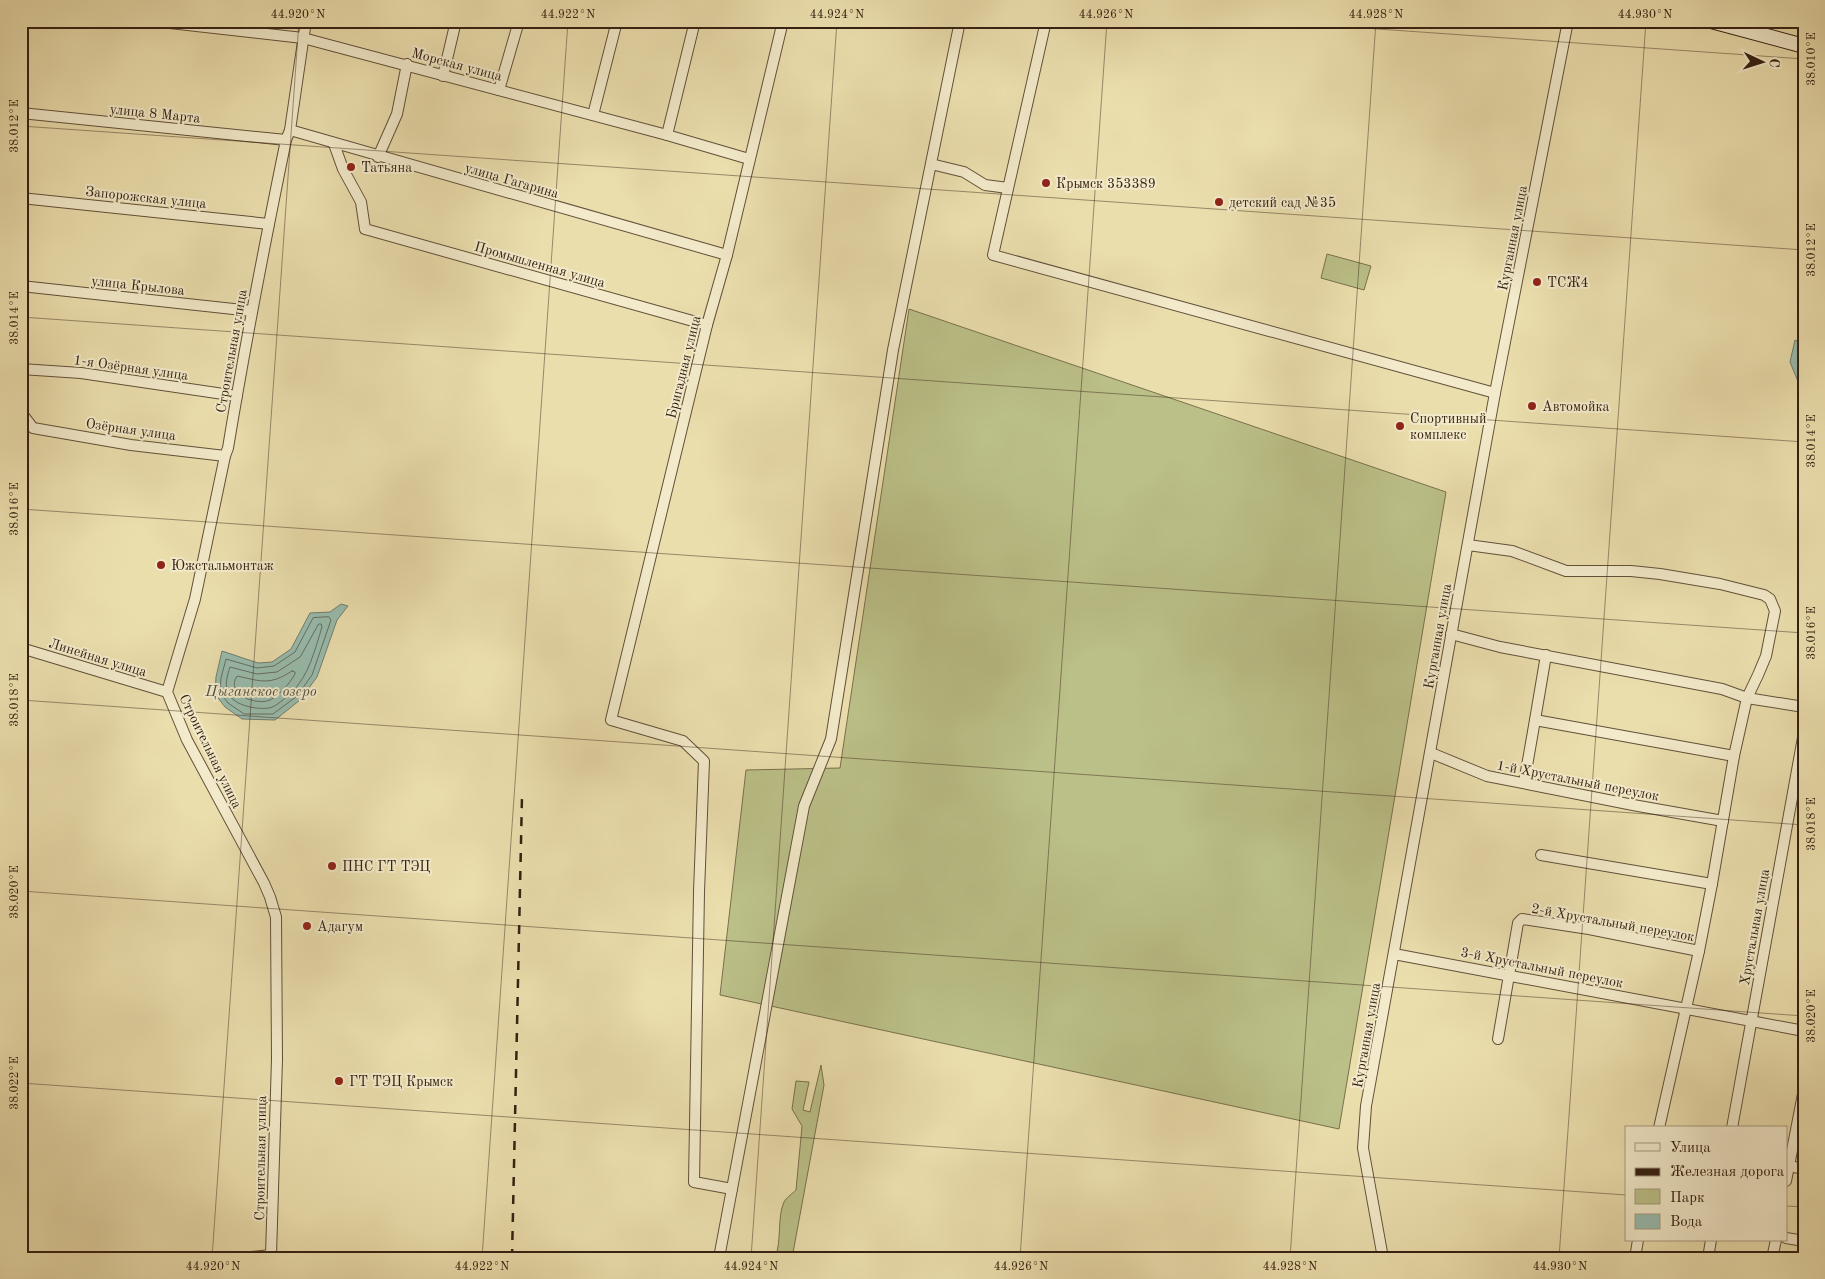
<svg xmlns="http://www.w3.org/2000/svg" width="1825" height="1279" font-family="'Old Standard TT',serif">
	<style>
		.green { fill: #bbc088; stroke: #78704d }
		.water { fill: #98bcae; stroke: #707e70 }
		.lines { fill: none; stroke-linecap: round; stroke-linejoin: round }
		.shore { stroke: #666e60; stroke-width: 1 }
		.street-casing { stroke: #625039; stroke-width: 12 }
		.secondary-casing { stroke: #352012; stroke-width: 16 }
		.street { stroke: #f2eaca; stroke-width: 10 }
		.secondary { stroke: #f2eaca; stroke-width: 14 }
		.rail { stroke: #352012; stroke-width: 2.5; stroke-dasharray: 9 9; stroke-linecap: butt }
		.ticks { fill: none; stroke: #352012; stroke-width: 1; stroke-opacity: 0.45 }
		.poi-dot { fill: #8f2418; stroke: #f2eaca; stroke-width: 2 }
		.labels { text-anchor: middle; stroke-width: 4; stroke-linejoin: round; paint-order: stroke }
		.street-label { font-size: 14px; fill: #352012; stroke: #f2eaca }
		.poi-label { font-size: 14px; fill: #352012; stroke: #f2eaca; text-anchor: start }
		.water-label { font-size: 15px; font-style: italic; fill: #534f41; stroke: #f2eaca }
		.neatline { fill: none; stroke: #352012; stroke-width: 2 }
		.ticks-label { font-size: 12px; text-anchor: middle; fill: #352012 }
	</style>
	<rect width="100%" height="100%" fill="#ebdead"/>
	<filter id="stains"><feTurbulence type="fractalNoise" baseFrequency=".004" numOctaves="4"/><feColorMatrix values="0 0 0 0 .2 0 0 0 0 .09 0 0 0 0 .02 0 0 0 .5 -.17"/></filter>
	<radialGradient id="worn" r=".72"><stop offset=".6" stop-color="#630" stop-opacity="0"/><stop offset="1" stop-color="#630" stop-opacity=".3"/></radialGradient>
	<g class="green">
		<path d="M 1327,254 L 1371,266 L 1364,290 L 1321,278 Z"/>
		<path d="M 909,309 L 1446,492 L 1339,1129 L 720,995 L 746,770 L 840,768 Z"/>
		<path d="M 821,1065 L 824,1085 L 792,1258 L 775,1258 C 782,1241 777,1217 784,1202 C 786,1198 792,1194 796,1190 L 802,1126 L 792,1109 L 796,1081 L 809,1082 L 803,1110 L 810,1112 Z"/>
	</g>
	<g class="water">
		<path d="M 1795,340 L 1804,344 L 1804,396 L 1790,362 Z"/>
		<path d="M 341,604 L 348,606 L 337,620 L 317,677 L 300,700 L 275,720 L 242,719 L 225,707 L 215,694 L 216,677 L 222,651 L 258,663 L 272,662 L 291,649 L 310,613 L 330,612 Z"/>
	</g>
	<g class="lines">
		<g class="shore">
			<path d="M 329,617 L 331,620 L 312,675 L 297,696 L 273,714 L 244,714 L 228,703 L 220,692 L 221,678 L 226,659 L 257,668 L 274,666 L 295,652 L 313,618 Z"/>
			<path d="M 319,624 L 321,624 L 322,627 C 315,649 309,676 291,693 C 286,697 276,707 269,708 C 256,710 230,705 227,690 C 225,683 228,673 230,667 L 257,674 L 277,672 L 300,657 Z"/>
			<path d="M 292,671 L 295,672 L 295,674 C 289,684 280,695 270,700 C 256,706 225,694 237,676 C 261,681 269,686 292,671 Z"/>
		</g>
		<defs>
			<g id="street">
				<path d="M 152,21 L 303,38 L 667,135 L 749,159"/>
				<path d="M 1046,21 L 993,255 L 1495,393"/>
				<path d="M 443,76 L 456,21"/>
				<path d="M 499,90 L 519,21"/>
				<path d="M 21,113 L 286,140"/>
				<path d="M 593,115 L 617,21"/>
				<path d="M 290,130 L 727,255"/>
				<path d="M 667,135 L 695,21"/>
				<path d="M 334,144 L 343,169 L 361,202 L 365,229 L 707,325"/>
				<path d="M 378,157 L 397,114 L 407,64"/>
				<path d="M 931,164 L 964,172 L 985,185 L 1008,188"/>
				<path d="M 21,198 L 269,224"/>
				<path d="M 21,286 L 252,311"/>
				<path d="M 21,369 L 81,373 L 237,396"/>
				<path d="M 21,398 L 23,415 L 33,428 L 131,445 L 225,456"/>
				<path d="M 1468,545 L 1512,551 L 1566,571 L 1631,571 L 1660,574 L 1720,584 L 1764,595 L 1770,599 L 1775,611 L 1766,656 L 1758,675 L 1747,698 L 1734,756 L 1712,884 L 1699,951 L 1659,1128"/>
				<path d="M 1451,634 L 1500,647 L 1722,689 L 1747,698 L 1804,707"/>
				<path d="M 21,648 L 167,692"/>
				<path d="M 1546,655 L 1535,720 L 1734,756"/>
				<path d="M 1431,753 L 1487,776 L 1633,805 L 1723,821"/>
				<path d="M 1524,783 L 1535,720"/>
				<path d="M 1541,855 L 1712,884"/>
				<path d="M 1394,954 L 1804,1031"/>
				<path d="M 1498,1039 L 1518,923 L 1522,919 L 1589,929 L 1699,951"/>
				<path d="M 1732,1128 L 1804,732"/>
				<path d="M 1789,1166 L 1804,1169"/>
				<path d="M 1786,1181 L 1804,1089"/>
				<path d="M 732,1189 L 694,1182 L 699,892 L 704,761 L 683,741 L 611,720 L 707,325 L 727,255 L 783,21"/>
				<path d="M 1786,1238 L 1804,1241"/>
				<path d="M 241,1258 L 271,1255 L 277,1059 L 276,917 L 270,897 L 264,883 L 187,740 L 167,692 L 195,599 L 225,456 L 228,448 C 245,345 265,242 286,140 L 290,130 L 306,21"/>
				<path d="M 719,1258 L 804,806 L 831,739 L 893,350 L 960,21"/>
				<path d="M 1383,1258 L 1363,1148 L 1366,1106 L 1495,393 L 1568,21"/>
				<path d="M 1635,1258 L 1638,1240"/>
				<path d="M 1708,1258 L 1711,1240"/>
				<path d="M 1772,1258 L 1776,1240"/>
			</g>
			<path id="secondary" d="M 1711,21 L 1804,46"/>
		</defs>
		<use href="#street" class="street-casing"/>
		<use href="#secondary" class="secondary-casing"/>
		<use href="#street" class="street"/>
		<use href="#secondary" class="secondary"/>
		<path class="rail" d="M 512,1258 L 522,796"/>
	</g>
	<path class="ticks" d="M 1264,21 L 1804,59M 21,126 L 1804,250M 21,134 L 29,21M 21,317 L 1804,442M 21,509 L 1804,633M 21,700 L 1804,825M 21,891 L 1804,1016M 21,1083 L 1626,1195M 1786,1206 L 1804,1207M 212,1258 L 299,21M 482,1258 L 568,21M 751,1258 L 837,21M 1020,1258 L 1107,21M 1290,1258 L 1376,21M 1559,1258 L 1646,21"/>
	<g class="poi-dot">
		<circle cx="351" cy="167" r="5"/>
		<circle cx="1046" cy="183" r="5"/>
		<circle cx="1219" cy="202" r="5"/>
		<circle cx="1537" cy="282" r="5"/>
		<circle cx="1532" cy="406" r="5"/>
		<circle cx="1400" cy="426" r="5"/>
		<circle cx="161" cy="565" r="5"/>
		<circle cx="332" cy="866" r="5"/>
		<circle cx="307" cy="926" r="5"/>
		<circle cx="339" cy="1081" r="5"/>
	</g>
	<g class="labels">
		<g class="street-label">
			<text transform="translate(457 64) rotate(15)" y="5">Морская улица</text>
			<text transform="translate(155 113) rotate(6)" y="5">улица 8 Марта</text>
			<text transform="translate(512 180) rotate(16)" y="5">улица Гагарина</text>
			<text transform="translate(146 197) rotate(6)" y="5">Запорожская улица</text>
			<text transform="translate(1512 238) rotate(-79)" y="5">Курганная улица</text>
			<text transform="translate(540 264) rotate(16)" y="5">Промышленная улица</text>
			<text transform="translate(138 285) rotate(6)" y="5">улица Крылова</text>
			<text transform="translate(231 351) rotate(-80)" y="5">Строительная улица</text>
			<text transform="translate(131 367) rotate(8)" y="5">1-я Озёрная улица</text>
			<text transform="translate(683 367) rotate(-76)" y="5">Бригадная улица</text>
			<text transform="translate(131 429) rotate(8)" y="5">Озёрная улица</text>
			<text transform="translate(1437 636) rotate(-80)" y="5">Курганная улица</text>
			<text transform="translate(98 657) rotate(17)" y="5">Линейная улица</text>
			<text transform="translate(211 751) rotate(64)" y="5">Строительная улица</text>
			<text transform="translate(1578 780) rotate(11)" y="5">1-й Хрустальный переулок</text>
			<text transform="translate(1613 922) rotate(10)" y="5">2-й Хрустальный переулок</text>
			<text transform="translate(1754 927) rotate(-80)" y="5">Хрустальная улица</text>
			<text transform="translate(1542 967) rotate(11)" y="5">3-й Хрустальный переулок</text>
			<text transform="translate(1366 1035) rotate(-80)" y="5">Курганная улица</text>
			<text transform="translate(260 1158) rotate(-89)" y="5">Строительная улица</text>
		</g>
		<g class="poi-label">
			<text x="361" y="172">Татьяна</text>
			<text x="1056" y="188">Крымск 353389</text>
			<text x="1229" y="207">детский сад №35</text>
			<text x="1547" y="287">ТСЖ4</text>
			<text x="1542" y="411">Автомойка</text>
			<text x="1410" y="423">Спортивный<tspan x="1410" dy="16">комплекс</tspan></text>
			<text x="171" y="570">Южстальмонтаж</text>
			<text x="342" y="871">ПНС ГТ ТЭЦ</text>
			<text x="317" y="931">Адагум</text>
			<text x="349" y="1086">ГТ ТЭЦ Крымск</text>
		</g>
		<g class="water-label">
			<text x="261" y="696">Цыганское озеро</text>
		</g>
	</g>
	<rect width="1825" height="1279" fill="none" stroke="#ebdead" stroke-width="55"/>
	<rect x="1625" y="1126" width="162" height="115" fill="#f2eaca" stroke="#a69980"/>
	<rect x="1635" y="1143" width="25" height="8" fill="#f2eaca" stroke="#a69980"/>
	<text x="1670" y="1152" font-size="15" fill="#352012">Улица</text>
	<rect x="1635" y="1168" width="25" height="8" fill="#352012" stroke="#a69980"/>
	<text x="1670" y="1176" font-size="15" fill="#352012">Железная дорога</text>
	<rect x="1635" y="1189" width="25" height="15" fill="#bbc088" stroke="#a69980"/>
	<text x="1670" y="1202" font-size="15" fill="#352012">Парк</text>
	<rect x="1635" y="1214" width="25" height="15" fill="#98bcae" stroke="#a69980"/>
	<text x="1670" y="1226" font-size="15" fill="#352012">Вода</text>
	<g transform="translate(1762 62) rotate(94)" stroke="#f2eaca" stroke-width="4" paint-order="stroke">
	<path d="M0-4L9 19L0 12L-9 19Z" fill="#352012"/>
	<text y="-8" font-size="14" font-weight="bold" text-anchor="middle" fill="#352012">С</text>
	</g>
	<rect x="28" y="28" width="1770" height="1224" class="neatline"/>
	<g class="ticks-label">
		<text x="298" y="18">44.920°N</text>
		<text x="568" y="18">44.922°N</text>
		<text x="837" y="18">44.924°N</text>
		<text x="1106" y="18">44.926°N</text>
		<text x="1376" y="18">44.928°N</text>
		<text x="1645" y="18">44.930°N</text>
		<text transform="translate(1811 59) rotate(-90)" y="4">38.010°E</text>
		<text transform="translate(14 126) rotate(-90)" y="4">38.012°E</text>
		<text transform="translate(1811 250) rotate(-90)" y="4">38.012°E</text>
		<text transform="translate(14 318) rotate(-90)" y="4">38.014°E</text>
		<text transform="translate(1811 441) rotate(-90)" y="4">38.014°E</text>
		<text transform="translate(14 509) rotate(-90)" y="4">38.016°E</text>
		<text transform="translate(1811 633) rotate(-90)" y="4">38.016°E</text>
		<text transform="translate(14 700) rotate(-90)" y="4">38.018°E</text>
		<text transform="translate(1811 824) rotate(-90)" y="4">38.018°E</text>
		<text transform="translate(14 892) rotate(-90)" y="4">38.020°E</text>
		<text transform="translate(1811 1016) rotate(-90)" y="4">38.020°E</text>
		<text transform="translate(14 1083) rotate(-90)" y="4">38.022°E</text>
		<text x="213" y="1270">44.920°N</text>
		<text x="482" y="1270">44.922°N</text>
		<text x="751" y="1270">44.924°N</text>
		<text x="1021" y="1270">44.926°N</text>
		<text x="1290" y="1270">44.928°N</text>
		<text x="1560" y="1270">44.930°N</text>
	</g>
	<rect width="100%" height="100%" filter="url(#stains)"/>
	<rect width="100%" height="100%" fill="url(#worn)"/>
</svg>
